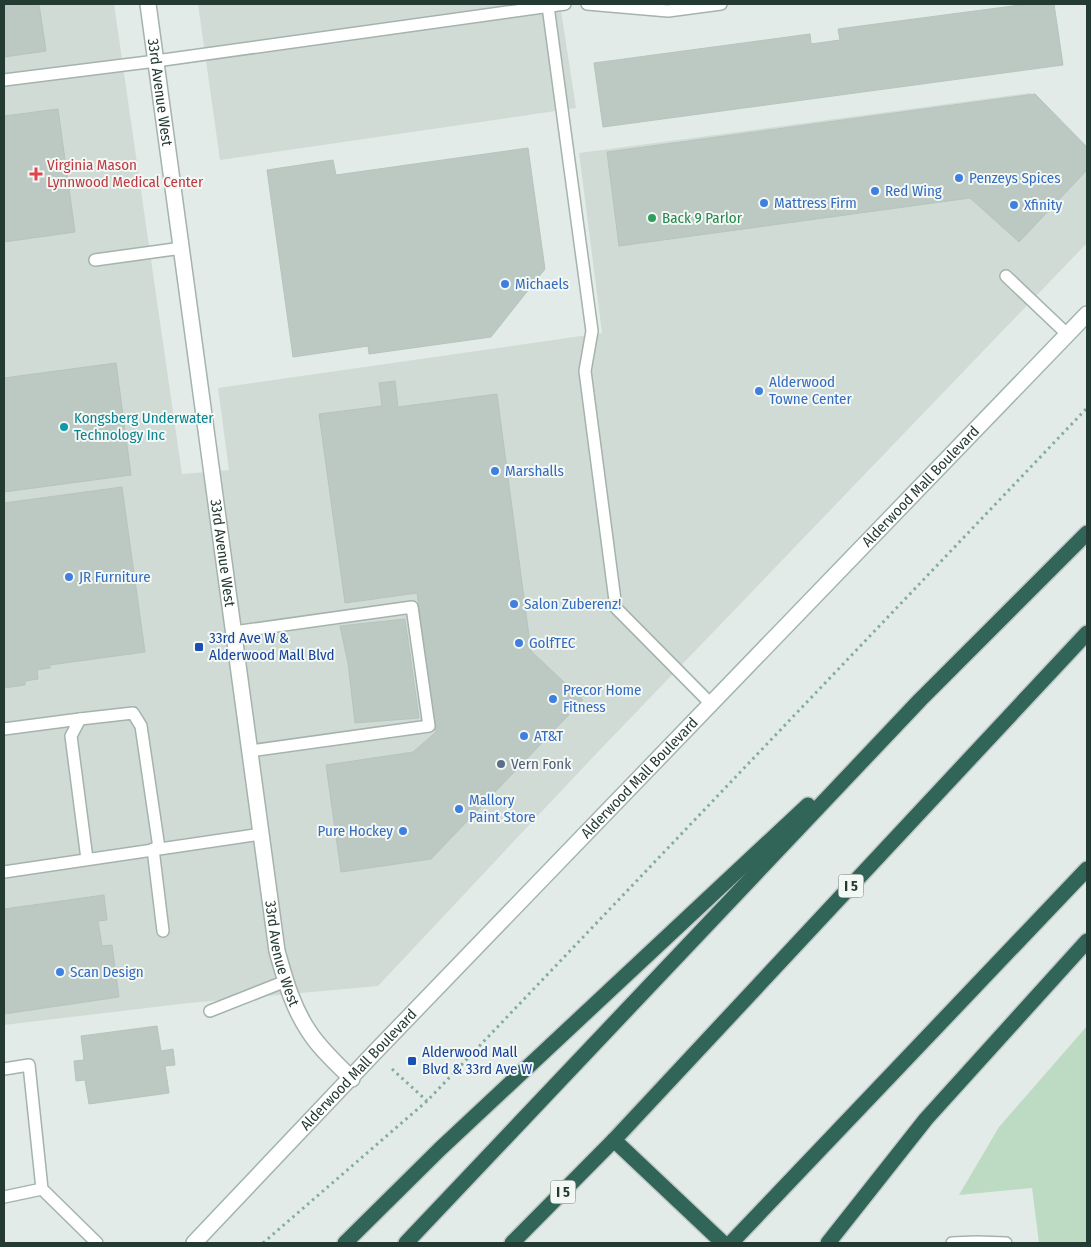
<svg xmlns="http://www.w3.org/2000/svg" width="1091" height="1247" font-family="'Fira Sans Condensed',sans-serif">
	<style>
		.built { fill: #d1dbd6 }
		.green { fill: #bddbc3 }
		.building { fill: #bbc9c2; stroke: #b5c4bd }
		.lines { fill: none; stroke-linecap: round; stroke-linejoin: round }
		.service-casing { stroke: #a5b3ad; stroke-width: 14 }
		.tertiary-casing { stroke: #a5b3ad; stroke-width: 18 }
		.secondary-casing { stroke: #a2b6ae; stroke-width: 18 }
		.motorway-casing { stroke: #c2c8c6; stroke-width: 18 }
		.path { stroke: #85ad9e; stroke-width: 3; stroke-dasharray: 2.5 4; stroke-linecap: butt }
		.service { stroke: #fff; stroke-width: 11 }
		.tertiary { stroke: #fff; stroke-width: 15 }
		.secondary { stroke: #fff; stroke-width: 15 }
		.motorway { stroke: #316557; stroke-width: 15 }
		.health-dot { fill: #e0444e; stroke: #f3f8f5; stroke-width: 2 }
		.shop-dot { fill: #3f7fe0; stroke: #f3f8f5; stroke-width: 2 }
		.leisure-dot { fill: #2e9e5b; stroke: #f3f8f5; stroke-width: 2 }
		.culture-dot { fill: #0f9aa8; stroke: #f3f8f5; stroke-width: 2 }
		.transit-dot { fill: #1a4fb4; stroke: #f3f8f5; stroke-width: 2 }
		.service-dot { fill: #5c6f8a; stroke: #f3f8f5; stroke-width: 2 }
		.labels { text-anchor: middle; stroke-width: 4; stroke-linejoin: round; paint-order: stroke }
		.shield { fill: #f3f8f5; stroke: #62746d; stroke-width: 1 }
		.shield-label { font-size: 14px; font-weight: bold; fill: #243b33 }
		.street-label { font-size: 15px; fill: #243b33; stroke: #f3f8f5 }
		.health-label { font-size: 15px; fill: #be3a42; stroke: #f3f8f5; text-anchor: start }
		.shop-label { font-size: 15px; fill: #366cbe; stroke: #f3f8f5; text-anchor: start }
		.leisure-label { font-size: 15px; fill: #27864d; stroke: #f3f8f5; text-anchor: start }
		.culture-label { font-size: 15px; fill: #0d838f; stroke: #f3f8f5; text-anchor: start }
		.transit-label { font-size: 15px; fill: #164399; stroke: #f3f8f5; text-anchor: start }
		.service-label { font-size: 15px; fill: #4e5e75; stroke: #f3f8f5; text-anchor: start }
	</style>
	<rect width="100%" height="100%" fill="#e2ebe7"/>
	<g class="built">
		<path d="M 4,4 L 114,4 L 182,474 L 229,470 L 218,388 L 602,333 L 579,153 L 1030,93 L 1087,147 L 1087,243 L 595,755 L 378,986 L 189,1003 L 4,1025 Z"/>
		<path d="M 198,4 L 560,4 L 576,108 L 220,160 Z"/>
	</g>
	<path class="green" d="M 1087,1026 L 1087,1243 L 1039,1243 L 1032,1188 L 959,1195 L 999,1127 Z"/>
	<g class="building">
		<path d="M 4,4 L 39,4 L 46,51 L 4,57 Z"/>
		<path d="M 1028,4 L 1054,4 L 1063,65 L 603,127 L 594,63 L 810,34 L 811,44 L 840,40 L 838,29 Z"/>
		<path d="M 1035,94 L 1087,147 L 1087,170 L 1019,242 L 970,198 L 619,246 L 607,152 Z"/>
		<path d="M 58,109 L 75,232 L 4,242 L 4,116 Z"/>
		<path d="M 528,148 L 545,269 L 491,337 L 369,354 L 368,346 L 293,357 L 267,170 L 333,160 L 336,175 Z"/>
		<path d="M 116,363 L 131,475 L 4,492 L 4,378 Z"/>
		<path d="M 395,381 L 398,407 L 497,394 L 531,651 L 583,700 L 431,859 L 341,872 L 326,765 L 413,752 L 436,732 L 417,593 L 345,603 L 319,414 L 382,406 L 379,383 Z"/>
		<path d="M 122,487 L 145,652 L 50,665 L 50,668 L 37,670 L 38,679 L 25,681 L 25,685 L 4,688 L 4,503 Z"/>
		<path d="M 405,619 L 419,718 L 355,723 L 348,663 L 340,626 Z"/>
		<path d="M 104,895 L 107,920 L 98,921 L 102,946 L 112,945 L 119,997 L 4,1014 L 4,909 Z"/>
		<path d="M 157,1026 L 161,1051 L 173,1049 L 175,1065 L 165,1066 L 169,1093 L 89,1104 L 85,1080 L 76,1081 L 74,1061 L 84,1060 L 81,1036 Z"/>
	</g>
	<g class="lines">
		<defs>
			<g id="service">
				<path d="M 587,4 L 668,11 L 721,4"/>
				<path d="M 548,6 L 592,331 L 585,371 L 616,608 L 711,704"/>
				<path d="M 4,80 L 156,61 L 565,4"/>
				<path d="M 95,260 L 182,248"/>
				<path d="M 1006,276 L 1067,334"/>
				<path d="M 234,632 L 412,607 L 429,726 L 250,751"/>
				<path d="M 4,729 L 80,719"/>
				<path d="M 153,849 L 163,931"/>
				<path d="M 87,859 L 71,736 L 80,719 L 133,713 L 141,726 L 159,848"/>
				<path d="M 4,872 L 261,834"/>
				<path d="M 210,1011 L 286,981"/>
				<path d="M 4,1069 L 29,1065 L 42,1189 L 97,1243"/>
				<path d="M 4,1197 L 42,1189"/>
				<path d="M 952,1243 L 976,1242 L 1006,1243"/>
			</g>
			<g id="tertiary">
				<path id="s1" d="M 148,4 L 277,951 C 285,979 292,1006 308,1030 C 319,1048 337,1064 352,1079"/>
			</g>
			<g id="secondary">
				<path id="s2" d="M 194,1243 L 375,1052 L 1087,314"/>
			</g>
			<g id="motorway">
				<path d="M 614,1140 L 723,1243"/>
				<path d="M 345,1243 L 440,1149 L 808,805"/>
				<path d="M 406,1243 L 920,700 L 1087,533"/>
				<path d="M 512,1243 L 614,1140 L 1087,633"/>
				<path d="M 731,1243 L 1087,869"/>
				<path d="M 828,1243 L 926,1119 L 1087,941"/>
			</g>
		</defs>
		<use href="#service" class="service-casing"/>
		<use href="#tertiary" class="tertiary-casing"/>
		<use href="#secondary" class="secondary-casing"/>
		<use href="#motorway" class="motorway-casing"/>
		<g class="path">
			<path d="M 392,1069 L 427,1101"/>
			<path d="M 263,1243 L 427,1101 L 1087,408"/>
		</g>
		<use href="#service" class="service"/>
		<use href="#tertiary" class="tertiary"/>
		<use href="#secondary" class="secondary"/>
		<use href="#motorway" class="motorway"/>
	</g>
	<path class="health-dot" d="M33.5 166.5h5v5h5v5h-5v5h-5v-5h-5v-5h5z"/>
	<g class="shop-dot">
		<circle cx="959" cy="178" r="5"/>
		<circle cx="875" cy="191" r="5"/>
		<circle cx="764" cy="203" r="5"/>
		<circle cx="1014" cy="205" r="5"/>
		<circle cx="505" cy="284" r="5"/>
		<circle cx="759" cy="391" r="5"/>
		<circle cx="495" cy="471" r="5"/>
		<circle cx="69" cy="577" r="5"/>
		<circle cx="514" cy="604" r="5"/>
		<circle cx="519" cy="643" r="5"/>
		<circle cx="553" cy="699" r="5"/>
		<circle cx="524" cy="736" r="5"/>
		<circle cx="459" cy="809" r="5"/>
		<circle cx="403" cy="831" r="5"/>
		<circle cx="60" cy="972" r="5"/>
	</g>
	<circle class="leisure-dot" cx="652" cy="218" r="5"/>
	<circle class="culture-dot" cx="64" cy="427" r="5"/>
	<g class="transit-dot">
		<rect x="194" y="642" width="10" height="10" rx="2.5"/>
		<rect x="407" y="1056" width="10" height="10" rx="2.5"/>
	</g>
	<circle class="service-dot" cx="501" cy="764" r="5"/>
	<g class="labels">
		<g class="shield">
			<rect x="838.5" y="874.5" width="25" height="23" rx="4"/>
			<rect x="550.5" y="1180.5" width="25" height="23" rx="4"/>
		</g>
		<g class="shield-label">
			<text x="851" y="891">I 5</text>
			<text x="563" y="1197">I 5</text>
		</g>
		<g class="street-label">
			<text dy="5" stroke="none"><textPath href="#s1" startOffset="89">33rd Avenue West</textPath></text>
			<text dy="5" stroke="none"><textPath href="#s2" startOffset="1049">Alderwood Mall Boulevard</textPath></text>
			<text dy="5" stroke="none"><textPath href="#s1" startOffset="554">33rd Avenue West</textPath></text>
			<text dy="5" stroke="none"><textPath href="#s2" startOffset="644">Alderwood Mall Boulevard</textPath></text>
			<text dy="5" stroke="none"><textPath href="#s1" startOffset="959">33rd Avenue West</textPath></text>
			<text dy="5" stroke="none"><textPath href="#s2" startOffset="239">Alderwood Mall Boulevard</textPath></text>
		</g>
		<g class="health-label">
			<text x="47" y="170">Virginia Mason<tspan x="47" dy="17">Lynnwood Medical Center</tspan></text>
		</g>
		<g class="shop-label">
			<text x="969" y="183">Penzeys Spices</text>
			<text x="885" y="196">Red Wing</text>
			<text x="774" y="208">Mattress Firm</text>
			<text x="1024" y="210">Xfinity</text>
			<text x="515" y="289">Michaels</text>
			<text x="769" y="387">Alderwood<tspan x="769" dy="17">Towne Center</tspan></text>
			<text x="505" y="476">Marshalls</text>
			<text x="79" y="582">JR Furniture</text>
			<text x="524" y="609">Salon Zuberenz!</text>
			<text x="529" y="648">GolfTEC</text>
			<text x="563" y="695">Precor Home<tspan x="563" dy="17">Fitness</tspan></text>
			<text x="534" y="741">AT&amp;T</text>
			<text x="469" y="805">Mallory<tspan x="469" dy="17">Paint Store</tspan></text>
			<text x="393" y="836" text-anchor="end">Pure Hockey</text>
			<text x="70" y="977">Scan Design</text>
		</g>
		<g class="leisure-label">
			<text x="662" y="223">Back 9 Parlor</text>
		</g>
		<g class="culture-label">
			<text x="74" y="423">Kongsberg Underwater<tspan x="74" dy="17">Technology Inc</tspan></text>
		</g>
		<g class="transit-label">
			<text x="209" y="643">33rd Ave W &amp;<tspan x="209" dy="17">Alderwood Mall Blvd</tspan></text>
			<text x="422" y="1057">Alderwood Mall<tspan x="422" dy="17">Blvd &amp; 33rd Ave W</tspan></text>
		</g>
		<g class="service-label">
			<text x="511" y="769">Vern Fonk</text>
		</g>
	</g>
	<rect width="1091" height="1247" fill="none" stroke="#243b33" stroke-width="10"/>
</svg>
